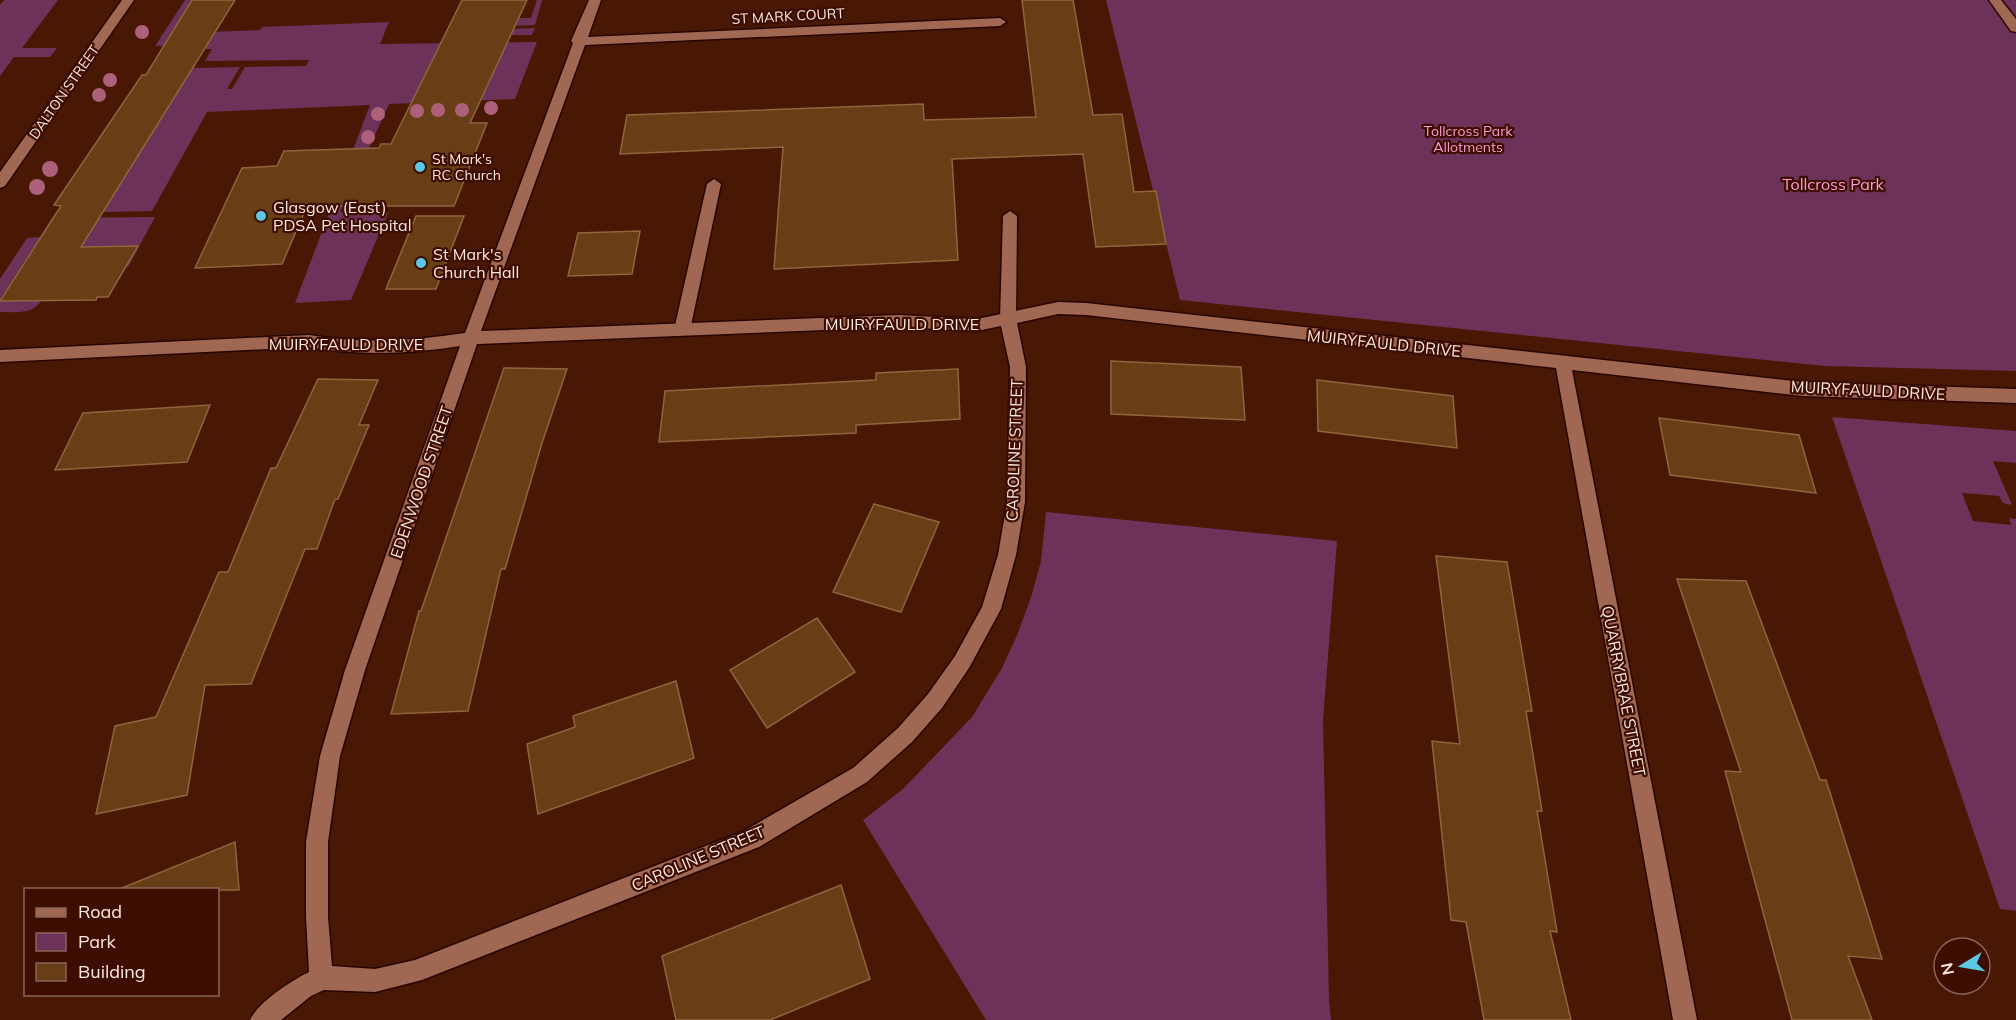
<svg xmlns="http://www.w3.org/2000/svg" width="2016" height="1020" font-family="Mulish,sans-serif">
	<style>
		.green { fill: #6c3259 }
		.building { fill: #673e15; stroke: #91643d; stroke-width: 1.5 }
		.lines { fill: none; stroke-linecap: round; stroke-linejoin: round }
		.service-casing { stroke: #280500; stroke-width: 3 }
		.pedestrian-casing { stroke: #280500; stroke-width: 3 }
		.minor-casing { stroke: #280500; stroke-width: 3 }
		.service { fill: #a06853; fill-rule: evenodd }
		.pedestrian { fill: #a06853; fill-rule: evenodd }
		.minor { fill: #a06853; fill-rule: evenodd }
		.tree { fill: #ac607a }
		.poi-dot { fill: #5dc7e8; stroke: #3d0d00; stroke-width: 2 }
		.labels { text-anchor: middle; stroke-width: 4.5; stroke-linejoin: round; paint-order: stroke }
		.far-street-label { font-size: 14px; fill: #fce8e1; stroke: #3d0d00 }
		.far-park-label { font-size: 14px; fill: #fd9bdb; stroke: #3d0d00 }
		.far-poi-label { font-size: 14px; fill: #fce8e1; stroke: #3d0d00; text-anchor: start }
		.park-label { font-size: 16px; fill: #fd9bdb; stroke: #3d0d00 }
		.poi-label { font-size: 16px; fill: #fce8e1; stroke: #3d0d00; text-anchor: start }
		.street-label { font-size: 16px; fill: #fce8e1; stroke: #3d0d00 }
	</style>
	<rect width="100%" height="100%" fill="#481804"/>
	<g class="green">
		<path d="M 4,0 L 58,0 L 22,48 L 57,48 L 50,57 L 14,57 L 0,76 L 0,5 Z"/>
		<path d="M 185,0 L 192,0 L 181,33 L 260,30 L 262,27 L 389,22 L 380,44 L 537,42 L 515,99 L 389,104 L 340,212 L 388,213 L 351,300 L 295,303 L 370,105 L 207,112 L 152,211 L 103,212 L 192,68 L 240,67 L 227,89 L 232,89 L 245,67 L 306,66 L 309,60 L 205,61 L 212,49 L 205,49 L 206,45 L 155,46 Z"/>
		<path d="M 537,0 L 542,0 L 535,25 L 510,26 L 510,29 L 535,28 L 532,35 L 505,35 L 511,18 L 531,18 Z"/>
		<path d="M 1106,0 L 2016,0 L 2016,371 L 1825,366 L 1180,300 Z"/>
		<path d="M 155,217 L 128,267 L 115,267 L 127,246 L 34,247 L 0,299 L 0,279 L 27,238 L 40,237 L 52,218 Z"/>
		<path d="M 42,300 C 32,315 16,312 0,312 L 0,301 Z"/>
		<path d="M 1832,417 L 2016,431 L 2016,463 L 1993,461 L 2012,505 L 2003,503 L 1999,496 L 1962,493 L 1973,521 L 2011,525 L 2009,518 L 2016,519 L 2016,911 L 2000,909 Z"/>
		<path d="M 1046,512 L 1337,541 L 1323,720 L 1329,1000 L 1331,1020 L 986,1020 L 863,820 L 903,789 L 972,717 L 1002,668 L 1018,633 L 1032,594 L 1041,561 Z"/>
	</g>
	<g class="building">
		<path d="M 192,0 L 235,0 L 81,247 L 138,246 L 108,297 L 97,297 L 96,300 L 0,301 L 61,206 L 54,205 L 142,75 L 146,75 Z"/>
		<path d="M 462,0 L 527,0 L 470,123 L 487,123 L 454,206 L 307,206 L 282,264 L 195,268 L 242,168 L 277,166 L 284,151 L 379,148 L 381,144 L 391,144 Z"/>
		<path d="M 1022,0 L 1073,0 L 1093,115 L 1122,114 L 1134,192 L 1156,191 L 1166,244 L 1096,247 L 1083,154 L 952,159 L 958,260 L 774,269 L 783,147 L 620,154 L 627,115 L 923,104 L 924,120 L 1036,117 Z"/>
		<path d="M 416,216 L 464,216 L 436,289 L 386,289 Z"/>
		<path d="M 640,231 L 632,274 L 568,276 L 578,233 Z"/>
		<path d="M 1111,361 L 1241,367 L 1245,420 L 1111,414 Z"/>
		<path d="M 504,368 L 567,369 L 542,443 L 505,569 L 501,569 L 468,711 L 391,714 L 419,611 L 421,611 Z"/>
		<path d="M 958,369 L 960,419 L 856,425 L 856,433 L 659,442 L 665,391 L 876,380 L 876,373 Z"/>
		<path d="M 318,379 L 378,380 L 359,425 L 369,425 L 338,499 L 335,499 L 317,549 L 305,549 L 251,684 L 205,685 L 187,795 L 96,814 L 115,726 L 156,717 L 219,572 L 228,572 L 271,468 L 276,468 Z"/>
		<path d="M 1317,380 L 1453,396 L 1457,448 L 1318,431 Z"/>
		<path d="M 210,405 L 187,462 L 55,470 L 83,413 Z"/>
		<path d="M 1659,418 L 1799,435 L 1816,493 L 1670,475 Z"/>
		<path d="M 874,504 L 939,522 L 901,612 L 833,592 Z"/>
		<path d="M 1436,556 L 1507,562 L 1532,711 L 1526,711 L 1542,811 L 1537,811 L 1557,932 L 1550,931 L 1571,1020 L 1484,1020 L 1466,922 L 1451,920 L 1432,741 L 1460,744 Z"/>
		<path d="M 1677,579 L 1746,581 L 1820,780 L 1826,780 L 1882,959 L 1848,956 L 1872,1020 L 1792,1020 L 1725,771 L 1741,772 Z"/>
		<path d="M 817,618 L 855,672 L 767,728 L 730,670 Z"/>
		<path d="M 676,681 L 694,758 L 538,814 L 527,744 L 575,727 L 573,716 Z"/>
		<path d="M 235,842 L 239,890 L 122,890 L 122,888 Z"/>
		<path d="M 841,885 L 870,979 L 770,1020 L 676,1020 L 662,956 Z"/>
	</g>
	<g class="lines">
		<defs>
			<g id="service">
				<path d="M 714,179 L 721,184 L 690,330 L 688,334 L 676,334 L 674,330 L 707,184 Z"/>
				<path d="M 1010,211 L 1017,216 L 1016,320 L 1014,324 L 1002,324 L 1000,320 L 1003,216 Z"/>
			</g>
			<path id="pedestrian" d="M 1989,0 L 2001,0 L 2016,19 L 2016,32 L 2011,31 Z"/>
			<g id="minor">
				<path d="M 122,0 L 134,0 L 5,186 L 0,188 L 0,172 Z"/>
				<path d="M 589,0 L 601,0 L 588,37 L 1000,18 L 1006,22 L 1000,26 L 585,45 L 481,331 L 898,315 L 977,319 L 1058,302 L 1086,303 L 1803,382 L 2016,389 L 2016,403 L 1803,396 L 1572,370 L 1697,1020 L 1673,1020 L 1556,368 L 1086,315 L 1058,314 L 1017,323 L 1026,367 L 1025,502 L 1016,555 L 1001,609 L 969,668 L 942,708 L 912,742 L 867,782 L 759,847 L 422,980 L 375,992 L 324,990 L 311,996 L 281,1020 L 250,1020 C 257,1003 292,980 309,972 L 306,917 L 306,842 L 320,756 L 345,670 L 460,346 C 410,354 360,356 309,347 L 0,362 L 0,350 L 309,335 C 361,344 413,341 465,333 L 573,43 L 571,41 ZM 1001,326 L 1010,367 L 1007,502 L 998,555 L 982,607 L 955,656 L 928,694 L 898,728 L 853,768 L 744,831 L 415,960 L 375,969 L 332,966 L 328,917 L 328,842 L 340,756 L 365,670 L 477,344 L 898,327 L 977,331 Z"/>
			</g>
		</defs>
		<use href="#service" class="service-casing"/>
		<use href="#pedestrian" class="pedestrian-casing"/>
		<use href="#minor" class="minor-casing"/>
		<use href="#service" class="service"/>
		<use href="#pedestrian" class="pedestrian"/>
		<use href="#minor" class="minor"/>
	</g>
	<g class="tree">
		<circle cx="142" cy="32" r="7"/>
		<circle cx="110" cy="80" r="7"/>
		<circle cx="99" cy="95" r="7"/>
		<circle cx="491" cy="108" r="7"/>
		<circle cx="438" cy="110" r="7"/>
		<circle cx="462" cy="110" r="7"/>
		<circle cx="417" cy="111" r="7"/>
		<circle cx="378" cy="114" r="7"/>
		<circle cx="368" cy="137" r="7"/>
		<circle cx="50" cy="169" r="8"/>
		<circle cx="37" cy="187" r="8"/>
	</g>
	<g class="poi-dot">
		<circle cx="420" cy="167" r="6"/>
		<circle cx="261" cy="216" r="6"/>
		<circle cx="421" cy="263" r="6"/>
	</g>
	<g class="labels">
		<g class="far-street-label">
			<text transform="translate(788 16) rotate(-3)" y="5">ST MARK COURT</text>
			<text transform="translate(64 92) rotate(-55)" y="5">DALTON STREET</text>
		</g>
		<g class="far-park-label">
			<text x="1468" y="136">Tollcross Park<tspan x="1468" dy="16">Allotments</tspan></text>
		</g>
		<g class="far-poi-label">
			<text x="432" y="164">St Mark's<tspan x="432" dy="16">RC Church</tspan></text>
		</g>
		<g class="park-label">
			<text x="1833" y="190">Tollcross Park</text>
		</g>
		<g class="poi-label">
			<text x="273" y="213">Glasgow (East)<tspan x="273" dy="18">PDSA Pet Hospital</tspan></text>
			<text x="433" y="260">St Mark's<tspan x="433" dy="18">Church Hall</tspan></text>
		</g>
		<g class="street-label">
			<text x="902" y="330">MUIRYFAULD DRIVE</text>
			<text transform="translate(1384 343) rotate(6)" y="6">MUIRYFAULD DRIVE</text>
			<text x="346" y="350">MUIRYFAULD DRIVE</text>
			<text transform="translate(1868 390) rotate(3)" y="6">MUIRYFAULD DRIVE</text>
			<text transform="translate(1014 450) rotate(-88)" y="6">CAROLINE STREET</text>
			<text transform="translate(421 482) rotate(-71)" y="6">EDENWOOD STREET</text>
			<text transform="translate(1624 691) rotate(79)" y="6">QUARRYBRAE STREET</text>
			<text transform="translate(698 858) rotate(-23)" y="6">CAROLINE STREET</text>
		</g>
	</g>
	<rect x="24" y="888" width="195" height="108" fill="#3d0d00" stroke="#89655a" stroke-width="1.5"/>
	<rect x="36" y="908" width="30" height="9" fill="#a06853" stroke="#89655a" stroke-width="1.5"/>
	<text x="78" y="918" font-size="18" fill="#fce8e1">Road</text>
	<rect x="36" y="933" width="30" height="18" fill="#6c3259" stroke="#89655a" stroke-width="1.5"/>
	<text x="78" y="948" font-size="18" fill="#fce8e1">Park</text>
	<rect x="36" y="963" width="30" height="18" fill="#673e15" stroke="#89655a" stroke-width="1.5"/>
	<text x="78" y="978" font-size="18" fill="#fce8e1">Building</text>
	<g transform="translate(1962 966) rotate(259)"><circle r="28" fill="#3d0d00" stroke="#89655a" stroke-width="1.5"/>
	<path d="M0-4.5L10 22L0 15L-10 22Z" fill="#5dc7e8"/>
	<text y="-9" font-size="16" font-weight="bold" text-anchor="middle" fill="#fce8e1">N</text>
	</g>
</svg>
